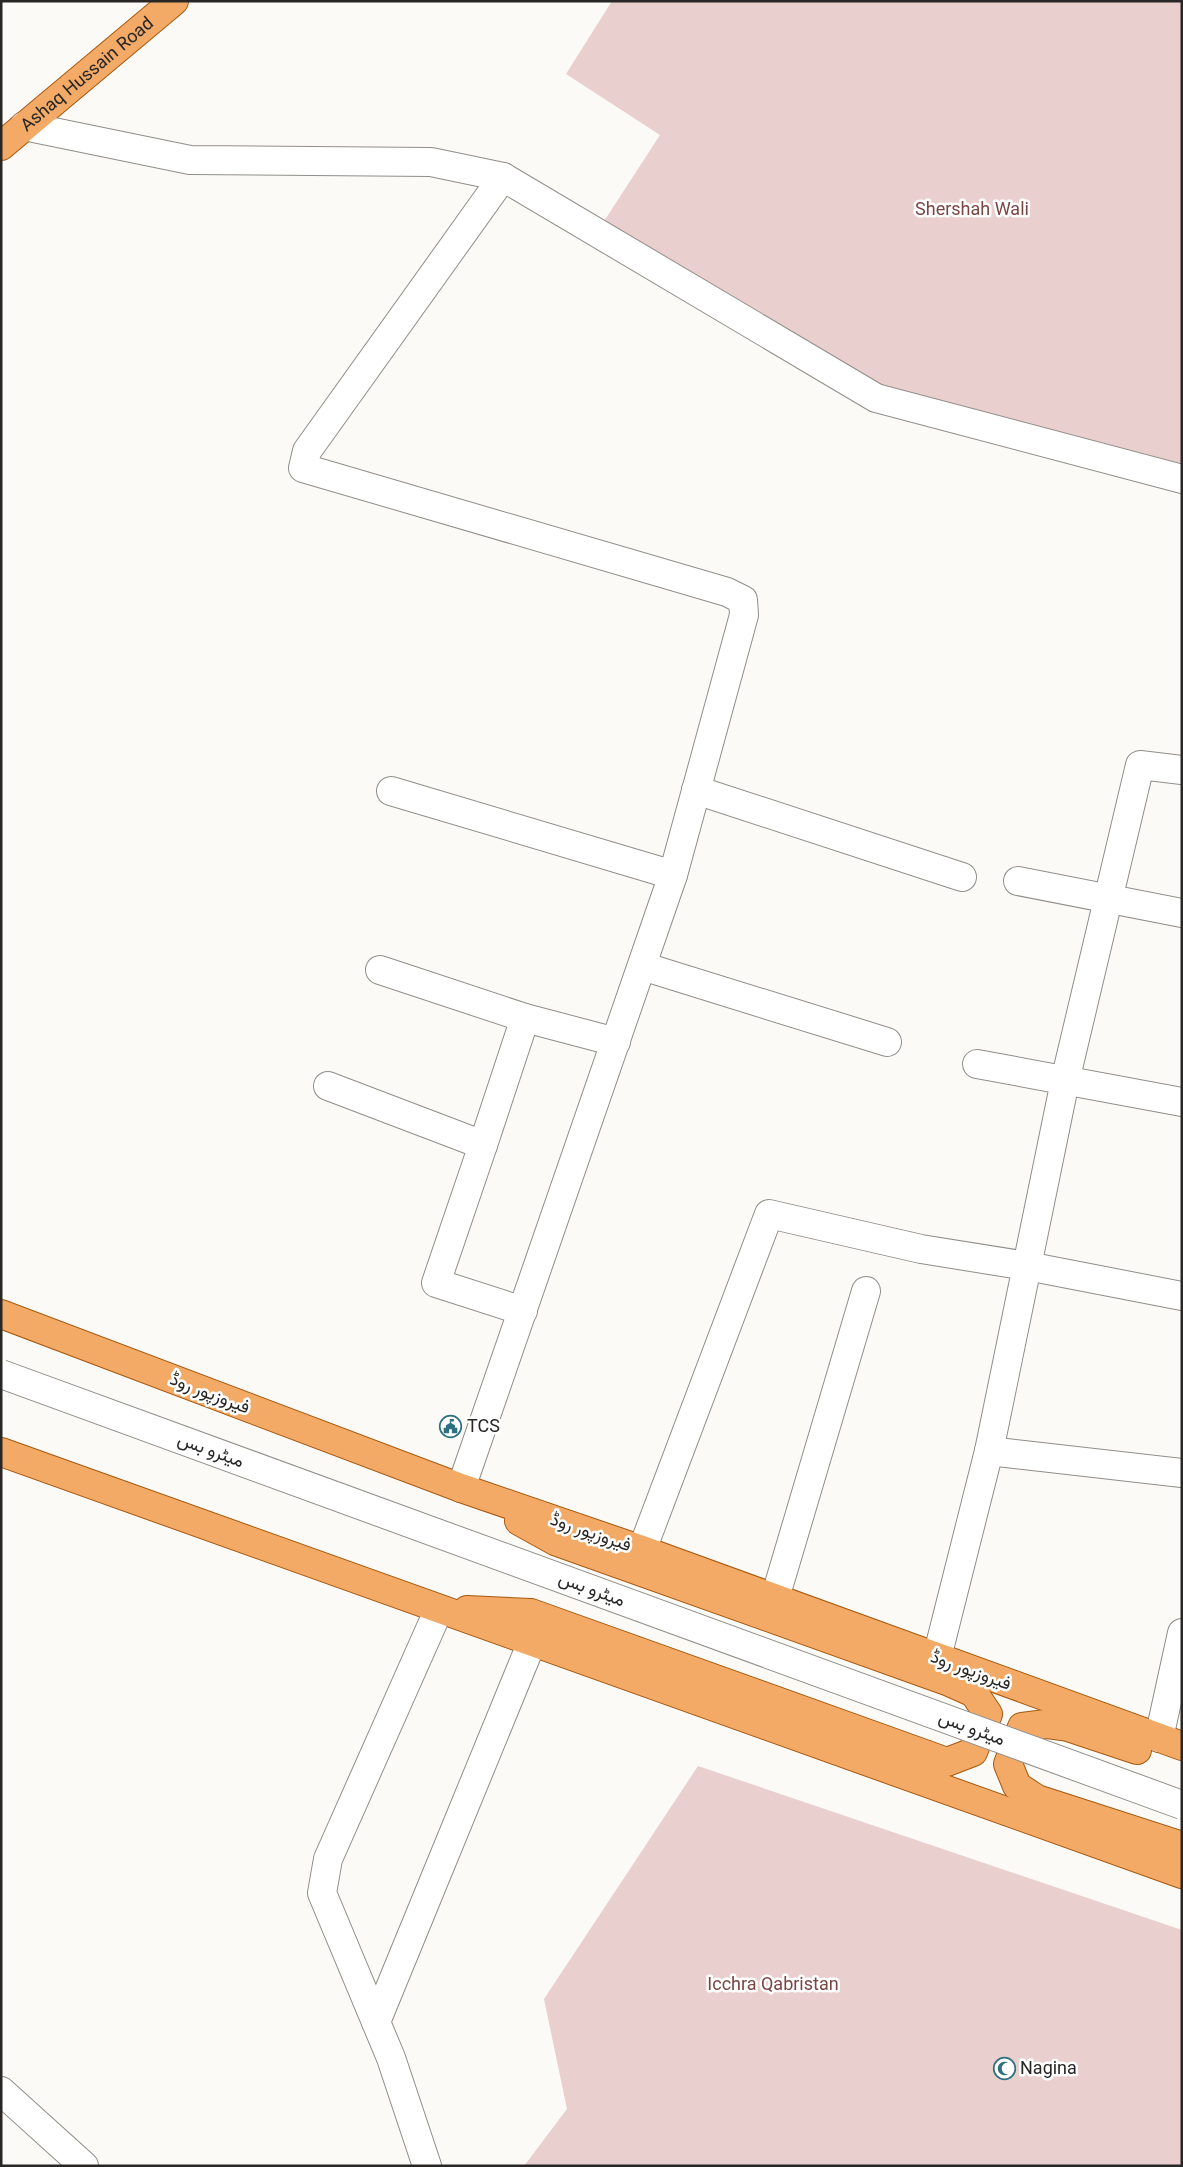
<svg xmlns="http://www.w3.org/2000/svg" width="1183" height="2167" font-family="Roboto,Vazirmatn,sans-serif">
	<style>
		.green { fill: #e9cfcd }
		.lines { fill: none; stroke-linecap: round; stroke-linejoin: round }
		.minor-casing { stroke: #908e8a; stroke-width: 30 }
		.major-casing { stroke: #a7580e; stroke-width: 30 }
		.minor { stroke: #fff; stroke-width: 28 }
		.major { stroke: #f3aa67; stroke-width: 28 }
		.minor-bridge-casing { stroke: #908e8a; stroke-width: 30; stroke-linecap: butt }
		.minor-bridge { stroke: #fff; stroke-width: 28 }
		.labels { text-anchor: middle; stroke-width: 5; stroke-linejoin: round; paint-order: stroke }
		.street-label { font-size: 18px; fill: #282726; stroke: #fff }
		.park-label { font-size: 18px; fill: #7a4644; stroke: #fff }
		.poi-label { font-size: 18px; fill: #282726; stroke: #fff; text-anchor: start }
	</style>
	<rect width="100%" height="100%" fill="#fcfaf6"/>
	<g class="green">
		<path d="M 612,1 L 1182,1 L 1182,479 L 876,398 L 597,232 L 660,135 L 566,74 Z"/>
		<path d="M 698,1766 L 1182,1930 L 1182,2166 L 524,2166 L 567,2109 L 544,1999 Z"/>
	</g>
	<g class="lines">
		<defs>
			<g id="minor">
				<path d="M 24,126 L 190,160 L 431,162 L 503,177 L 876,398 L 1182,479"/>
				<path d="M 696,790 L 962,877"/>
				<path d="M 391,791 L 673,875"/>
				<path d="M 1018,881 L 1182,913"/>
				<path d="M 642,966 L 887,1042"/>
				<path d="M 380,970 L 525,1018 L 616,1042"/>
				<path d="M 977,1064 L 1182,1102"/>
				<path d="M 328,1086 L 483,1145 L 436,1283 L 523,1311"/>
				<path d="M 483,1145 L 525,1018"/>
				<path d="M 989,1451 L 1182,1473"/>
				<path d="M 461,1488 L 673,875 L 744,615 L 743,600 L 727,592 L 303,468 L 307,451 L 503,177"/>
				<path d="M 642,1550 L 769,1214 L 921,1249 L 1027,1266 L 1182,1296"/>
				<path d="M 775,1598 L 866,1291"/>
				<path d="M 937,1657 L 989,1451 L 1065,1081 L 1140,765 L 1182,770"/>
				<path d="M 1159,1738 L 1182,1633"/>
				<path d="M 376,2022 L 532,1642"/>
				<path d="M 1,2091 L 84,2166"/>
				<path d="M 427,2166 L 391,2058 L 322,1893 L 328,1859 L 439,1609"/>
			</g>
			<g id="major">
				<path id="s1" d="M 1,146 L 174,1"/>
				<path d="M 1,1314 L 461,1488 L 642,1550 L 1182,1746"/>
				<path d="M 1,1452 L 1182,1874"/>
				<path d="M 467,1610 L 531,1613 L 947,1762 L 973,1752 L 988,1714 L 974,1693 L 947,1681 L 555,1541 L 519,1521"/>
				<path d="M 1137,1750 L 1068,1727 L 1046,1724 L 1022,1727 L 1008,1764 L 1017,1786 L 1037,1799 L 1182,1846"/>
			</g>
		</defs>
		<use href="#minor" class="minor-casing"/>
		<use href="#major" class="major-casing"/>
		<use href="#minor" class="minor"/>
		<use href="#major" class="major"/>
		<defs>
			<path id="minor-bridge" d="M 1,1374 L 1182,1805"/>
		</defs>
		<use href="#minor-bridge" class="minor-bridge-casing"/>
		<use href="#minor-bridge" class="minor-bridge"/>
	</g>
	<defs>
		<symbol id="civic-ring" viewBox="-11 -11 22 22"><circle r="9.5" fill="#fff" stroke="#2f7183" stroke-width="1.5"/><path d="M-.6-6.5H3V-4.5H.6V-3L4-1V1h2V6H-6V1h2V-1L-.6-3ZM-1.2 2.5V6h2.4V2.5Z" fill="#2f7183"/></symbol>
		<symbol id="mosque-ring" viewBox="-11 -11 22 22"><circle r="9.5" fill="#fff" stroke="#2f7183" stroke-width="1.5"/><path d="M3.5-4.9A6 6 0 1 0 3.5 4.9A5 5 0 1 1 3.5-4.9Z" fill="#2f7183"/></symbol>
	</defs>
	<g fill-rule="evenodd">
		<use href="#civic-ring" x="438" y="1414" width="25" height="25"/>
		<use href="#mosque-ring" x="992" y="2056" width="25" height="25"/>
	</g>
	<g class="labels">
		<g class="street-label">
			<text dy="6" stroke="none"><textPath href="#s1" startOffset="112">Ashaq Hussain Road</textPath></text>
			<text transform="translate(210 1393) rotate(21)" y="6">فیروزپور روڈ</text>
			<text transform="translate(211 1450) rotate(20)" y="6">میٹرو بس</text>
			<text transform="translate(591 1532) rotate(19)" y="6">فیروزپور روڈ</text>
			<text transform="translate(592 1589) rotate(20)" y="6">میٹرو بس</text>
			<text transform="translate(971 1670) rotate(20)" y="6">فیروزپور روڈ</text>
			<text transform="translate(972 1728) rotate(20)" y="6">میٹرو بس</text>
		</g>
		<g class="park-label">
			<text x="972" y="215">Shershah Wali</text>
			<text x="773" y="1990">Icchra Qabristan</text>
		</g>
		<g class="poi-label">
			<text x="467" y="1432">TCS</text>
			<text x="1020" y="2074">Nagina</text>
		</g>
	</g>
	<rect width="1183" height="2167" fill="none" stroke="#282726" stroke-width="5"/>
</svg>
